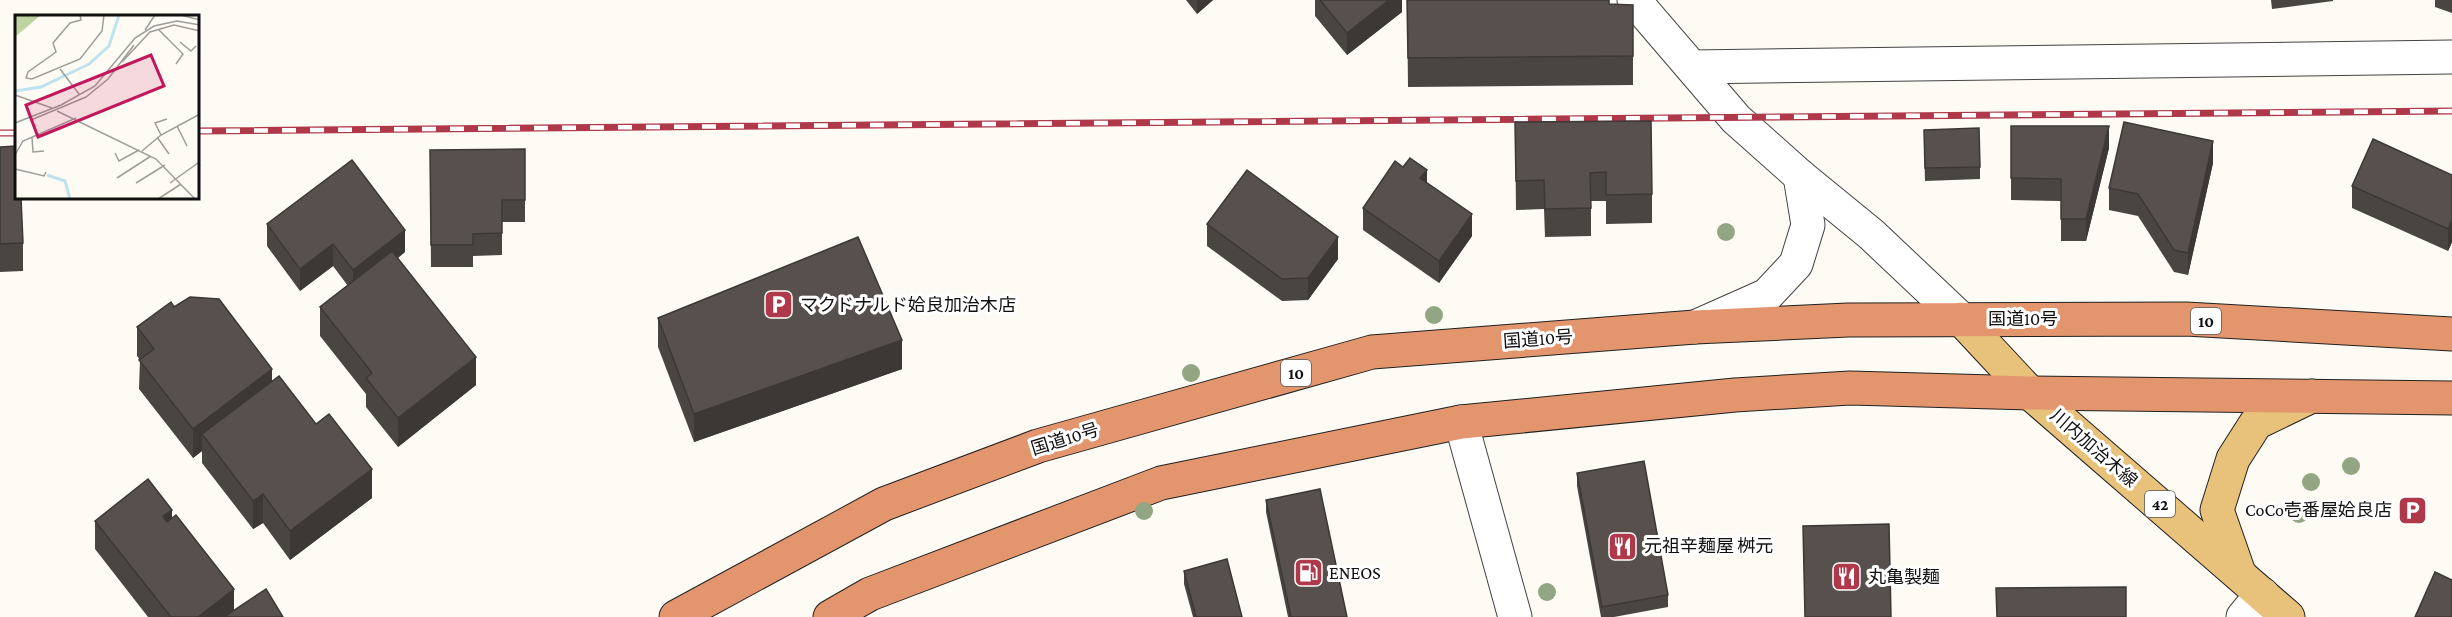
<svg xmlns="http://www.w3.org/2000/svg" width="2452" height="617" font-family="'Crimson Pro','Noto Sans JP',serif">
	<style>
		.lines { fill: none; stroke-linecap: round; stroke-linejoin: round }
		.minor-casing { stroke: #434343; stroke-width: 35 }
		.major-casing { stroke: #212121; stroke-width: 35 }
		.highway-casing { stroke: #212121; stroke-width: 35 }
		.minor { stroke: #fff; stroke-width: 33 }
		.major { stroke: #e8c17a; stroke-width: 33 }
		.highway { stroke: #e3966d; stroke-width: 33 }
		.rail-casing { stroke: #b0384b; stroke-width: 7 }
		.rail { stroke: #fff; stroke-width: 4.5; stroke-dasharray: 14; stroke-linecap: butt }
		.tree { fill: #92a683 }
		.wall { fill: #4b4542 }
		.shaded-wall { fill: #3d3836 }
		.building { fill: #57504d; stroke: #3d3836; stroke-width: 1.5 }
		.labels { text-anchor: middle; stroke-width: 6; stroke-linejoin: round; paint-order: stroke }
		.shield { fill: #fff; stroke: #585858; stroke-width: 1.5 }
		.shield-label { font-size: 16px; font-weight: bold; fill: #101010 }
		.poi-label { font-size: 18px; fill: #101010; stroke: #fff; text-anchor: start }
		.street-label { font-size: 18px; fill: #101010; stroke: #fff }
		.inset-river { fill: none; stroke: #bfe2ef; stroke-width: 3 }
		.inset-road { fill: none; stroke: #9f9d99; stroke-width: 1.5 }
		.view { fill: #c2185b; fill-opacity: 0.15; stroke: #c2185b; stroke-width: 3 }
		.inset-edge { fill: none; stroke: #101010; stroke-width: 3 }
	</style>
	<rect width="100%" height="100%" fill="#fefbf4"/>
	<g class="lines">
		<defs>
			<g id="minor">
				<path d="M 1634,0 L 1736,119 L 1800,176 L 1871,234 L 1961,319"/>
				<path d="M 1692,67 L 2452,57"/>
				<path d="M 1695,327 L 1767,295 L 1796,264 L 1808,225 L 1800,176"/>
				<path d="M 1461,422 L 1515,617"/>
				<path d="M 2243,617 L 2262,594"/>
			</g>
			<g id="major">
				<path d="M 1961,319 L 2030,393 L 2288,617"/>
				<path d="M 2239,573 L 2217,510 L 2233,459 L 2256,423 L 2312,396"/>
			</g>
			<g id="highway">
				<path d="M 676,617 L 884,504 L 1038,446 L 1372,352 L 1695,327 L 1848,320 L 2186,319 L 2452,334"/>
				<path d="M 830,617 L 870,594 L 1161,483 L 1461,422 L 1735,395 L 1850,388 L 2030,393 L 2452,398"/>
			</g>
		</defs>
		<use href="#minor" class="minor-casing"/>
		<use href="#major" class="major-casing"/>
		<use href="#highway" class="highway-casing"/>
		<use href="#minor" class="minor"/>
		<use href="#major" class="major"/>
		<use href="#highway" class="highway"/>
		<defs>
			<g id="rail">
				<path d="M 198,131 L 2452,111"/>
				<path d="M 0,133 L 16,133"/>
			</g>
		</defs>
		<use href="#rail" class="rail-casing"/>
		<use href="#rail" class="rail"/>
	</g>
	<g class="tree">
		<circle cx="1726" cy="232" r="9"/>
		<circle cx="1434" cy="315" r="9"/>
		<circle cx="1191" cy="373" r="9"/>
		<circle cx="2351" cy="466" r="9"/>
		<circle cx="2311" cy="482" r="9"/>
		<circle cx="1144" cy="511" r="9"/>
		<circle cx="2299" cy="514" r="9"/>
		<circle cx="1547" cy="592" r="9"/>
	</g>
	<g class="wall">
		<path d="M 1186,0 L 1213,0 L 1197,14 Z"/>
		<path d="M 1315,0 L 1402,0 L 1402,12 L 1347,55 L 1315,16 Z"/>
		<path d="M 1407,0 L 1633,5 L 1633,85 L 1408,87 Z"/>
		<path d="M 2271,0 L 2333,0 L 2333,1 L 2272,9 Z"/>
		<path d="M 2435,0 L 2452,0 L 2452,13 L 2435,7 Z"/>
		<path d="M 1515,122 L 1652,194 L 1652,223 L 1606,224 L 1606,201 L 1591,201 L 1591,236 L 1545,237 L 1544,209 L 1516,210 Z"/>
		<path d="M 2011,126 L 2109,148 L 2086,241 L 2061,241 L 2061,201 L 2011,200 Z"/>
		<path d="M 1924,142 L 1980,167 L 1980,179 L 1925,181 Z"/>
		<path d="M 0,147 L 23,243 L 23,271 L 0,272 Z"/>
		<path d="M 525,149 L 525,222 L 502,222 L 502,255 L 473,256 L 473,267 L 431,267 L 430,150 Z"/>
		<path d="M 2213,163 L 2188,275 L 2174,272 L 2138,216 L 2109,210 L 2109,188 Z"/>
		<path d="M 2452,175 L 2452,242 L 2448,251 L 2352,208 L 2352,186 Z"/>
		<path d="M 1427,183 L 1472,236 L 1439,283 L 1363,230 L 1363,208 Z"/>
		<path d="M 267,224 L 405,252 L 398,258 L 476,385 L 398,447 L 366,407 L 366,394 L 320,336 L 320,307 L 348,286 L 333,266 L 300,291 L 267,246 Z"/>
		<path d="M 1207,224 L 1338,259 L 1308,300 L 1282,301 L 1207,246 Z"/>
		<path d="M 174,307 L 272,381 L 372,498 L 290,560 L 263,523 L 253,529 L 202,463 L 202,451 L 193,458 L 139,389 L 140,360 L 137,356 L 137,327 Z"/>
		<path d="M 658,318 L 902,369 L 694,442 L 658,347 Z"/>
		<path d="M 1577,473 L 1668,595 L 1668,607 L 1614,617 L 1601,617 L 1577,486 Z"/>
		<path d="M 1266,500 L 1347,617 L 1288,617 L 1266,512 Z"/>
		<path d="M 172,519 L 234,611 L 283,617 L 148,617 L 95,549 L 95,521 Z"/>
		<path d="M 1184,571 L 1242,617 L 1193,617 L 1184,584 Z"/>
	</g>
	<g class="shaded-wall">
		<path d="M 1197,0 L 1213,0 L 1197,14 Z"/>
		<path d="M 1389,0 L 1402,0 L 1402,12 L 1347,55 L 1347,33 Z"/>
		<path d="M 2109,126 L 2109,148 L 2086,241 L 2086,219 Z"/>
		<path d="M 2213,141 L 2213,163 L 2188,275 L 2188,253 Z"/>
		<path d="M 1427,170 L 1427,192 L 1420,178 Z"/>
		<path d="M 1472,214 L 1472,236 L 1439,283 L 1439,261 Z"/>
		<path d="M 2452,220 L 2452,242 L 2448,251 L 2448,229 Z"/>
		<path d="M 405,230 L 405,252 L 353,292 L 353,270 Z"/>
		<path d="M 1338,237 L 1338,259 L 1308,300 L 1308,278 Z"/>
		<path d="M 333,244 L 333,266 L 300,291 L 300,269 Z"/>
		<path d="M 902,340 L 902,369 L 694,442 L 694,414 Z"/>
		<path d="M 476,357 L 476,385 L 398,447 L 398,418 Z"/>
		<path d="M 272,369 L 272,398 L 202,434 L 202,451 L 193,458 L 193,429 Z"/>
		<path d="M 372,469 L 372,498 L 290,560 L 290,531 Z"/>
		<path d="M 263,494 L 263,523 L 253,529 L 253,501 Z"/>
		<path d="M 172,510 L 172,538 L 163,516 Z"/>
		<path d="M 234,589 L 234,617 L 198,617 Z"/>
	</g>
	<g class="building">
		<path d="M 1320,0 L 1389,0 L 1347,33 Z"/>
		<path d="M 1407,0 L 1609,0 L 1609,4 L 1633,5 L 1633,56 L 1408,58 Z"/>
		<path d="M 1651,121 L 1652,194 L 1606,195 L 1606,172 L 1590,173 L 1591,208 L 1545,209 L 1544,180 L 1516,181 L 1515,122 Z"/>
		<path d="M 2124,122 L 2213,141 L 2188,253 L 2174,250 L 2138,194 L 2109,188 Z"/>
		<path d="M 2011,126 L 2109,126 L 2086,219 L 2061,219 L 2061,179 L 2011,178 Z"/>
		<path d="M 1979,128 L 1980,167 L 1925,168 L 1924,130 Z"/>
		<path d="M 2373,139 L 2452,175 L 2452,220 L 2448,229 L 2352,186 Z"/>
		<path d="M 16,146 L 16,198 L 21,198 L 23,243 L 0,244 L 0,147 Z"/>
		<path d="M 525,149 L 525,200 L 502,200 L 502,233 L 473,234 L 473,245 L 431,245 L 430,150 Z"/>
		<path d="M 1410,158 L 1427,170 L 1420,178 L 1472,214 L 1439,261 L 1363,208 L 1395,161 L 1403,167 Z"/>
		<path d="M 352,160 L 405,230 L 353,270 L 333,244 L 300,269 L 267,224 Z"/>
		<path d="M 1247,170 L 1338,237 L 1308,278 L 1282,279 L 1207,224 Z"/>
		<path d="M 858,237 L 902,340 L 694,414 L 658,318 Z"/>
		<path d="M 392,251 L 476,357 L 398,418 L 366,378 L 372,373 L 320,307 Z"/>
		<path d="M 190,297 L 219,299 L 272,369 L 193,429 L 139,360 L 154,349 L 137,327 L 171,302 L 174,307 Z"/>
		<path d="M 279,376 L 316,424 L 329,414 L 372,469 L 290,531 L 263,494 L 253,501 L 202,434 Z"/>
		<path d="M 1644,461 L 1668,595 L 1602,607 L 1577,473 Z"/>
		<path d="M 148,479 L 172,510 L 163,516 L 167,522 L 176,515 L 234,589 L 198,617 L 171,617 L 95,521 Z"/>
		<path d="M 1320,489 L 1347,617 L 1291,617 L 1266,500 Z"/>
		<path d="M 1889,524 L 1891,617 L 1805,617 L 1803,526 Z"/>
		<path d="M 1227,559 L 1242,617 L 1196,617 L 1184,571 Z"/>
		<path d="M 2435,572 L 2452,580 L 2452,617 L 2415,617 Z"/>
		<path d="M 2126,587 L 2126,617 L 1997,617 L 1996,588 Z"/>
		<path d="M 266,589 L 283,617 L 224,617 Z"/>
	</g>
	<defs>
		<symbol id="parking-square" viewBox="-11 -11 22 22"><rect x="-9" y="-9" width="18" height="18" rx="4" fill="#b0384b" stroke="#fff"/><path d="M-3.5-5.5H1a3.5 3.5 0 0 1 0 7H-1V5.5H-3.5ZM-1-3.4V-.6H.8a1.4 1.4 0 0 0 0-2.8Z" fill="#fff"/></symbol>
		<symbol id="restaurant-square" viewBox="-11 -11 22 22"><rect x="-9" y="-9" width="18" height="18" rx="4" fill="#b0384b" stroke="#fff"/><path d="M-5-6h1v4h1v-4h1v4h1v-4h1v5L-1.5 .5V6h-2V.5L-5-1ZM5-6V6H3V1.5H1.5Q1.5-4 5-6Z" fill="#fff"/></symbol>
		<symbol id="fuel-square" viewBox="-11 -11 22 22"><rect x="-9" y="-9" width="18" height="18" rx="4" fill="#b0384b" stroke="#fff"/><path d="M-5.5-6h7V0h2V4h1.3V-2.5L3-4.5l.8-.8L6-3V5H2.5V1h-1V6h-7ZM-4.2-4.7v3.2H.2V-4.7Z" fill="#fff"/></symbol>
	</defs>
	<g fill-rule="evenodd">
		<use href="#parking-square" x="762" y="288" width="33" height="33"/>
		<use href="#parking-square" x="2396" y="494" width="33" height="33"/>
		<use href="#restaurant-square" x="1606" y="530" width="33" height="33"/>
		<use href="#fuel-square" x="1292" y="556" width="33" height="33"/>
		<use href="#restaurant-square" x="1830" y="560" width="33" height="33"/>
	</g>
	<g class="labels">
		<g class="shield">
			<rect x="2191" y="308" width="30" height="26" rx="4.5"/>
			<rect x="1281" y="360" width="30" height="26" rx="4.5"/>
			<rect x="2145" y="491" width="30" height="26" rx="4.5"/>
		</g>
		<g class="shield-label">
			<text x="2206" y="327">10</text>
			<text x="1296" y="379">10</text>
			<text x="2160" y="510">42</text>
		</g>
		<g class="poi-label">
			<text x="800" y="311">マクドナルド姶良加治木店</text>
			<text x="2392" y="516" text-anchor="end">CoCo壱番屋姶良店</text>
			<text x="1644" y="552">元祖辛麺屋 桝元</text>
			<text x="1329" y="579">ENEOS</text>
			<text x="1868" y="583">丸亀製麺</text>
		</g>
		<g class="street-label">
			<text x="2023" y="325">国道10号</text>
			<text transform="translate(1538 339) rotate(-4)" y="6">国道10号</text>
			<text transform="translate(1065 439) rotate(-17)" y="6">国道10号</text>
			<text transform="translate(2094 448) rotate(41)" y="6">川内加治木線</text>
		</g>
	</g>
	<g transform="translate(15 15)">
		<rect width="184" height="184" fill="#fefbf4"/>
		<path d="M 0,0 L 26,0 L 0,22 Z" fill="#bed4a2"/>
		<path class="inset-river" d="M 0,76 L 26,72 L 74,49 L 94,31 L 104,0M 32,160 L 50,166 L 55,184"/>
		<path class="inset-road" d="M 65,0 L 66,5 L 55,8 L 38,28 L 41,37 L 13,57 L 11,63 L 17,64 L 65,44 L 87,16 L 89,0M 166,0 L 185,5M 143,14 L 168,39 L 161,49M 130,15 L 140,0M 165,27 L 176,36 L 181,31M 107,47 L 135,17 L 159,10 L 185,16M 45,54 L 64,79M 0,80 L 37,93M 42,96 L 141,144 L 180,184M 16,105 L 71,82 L 93,64 L 119,30M 0,108 L 46,90 L 80,71 L 120,23 L 139,11 L 162,6 L 185,10M 162,111 L 172,131M 146,120 L 140,108 L 152,104M 17,122 L 18,137 L 29,136M 142,122 L 154,139M 127,136 L 146,120 L 185,99M 100,138 L 104,146 L 124,135M 0,140 L 8,126 L 61,103M 0,154 L 29,161 L 31,157M 102,163 L 136,141M 121,168 L 150,150M 155,168 L 183,148 L 185,151M 143,184 L 166,169"/>
		<path class="view" d="M 136,40 L 149,71 L 23,122 L 11,90 Z"/>
		<rect width="184" height="184" class="inset-edge"/>
	</g>
</svg>
